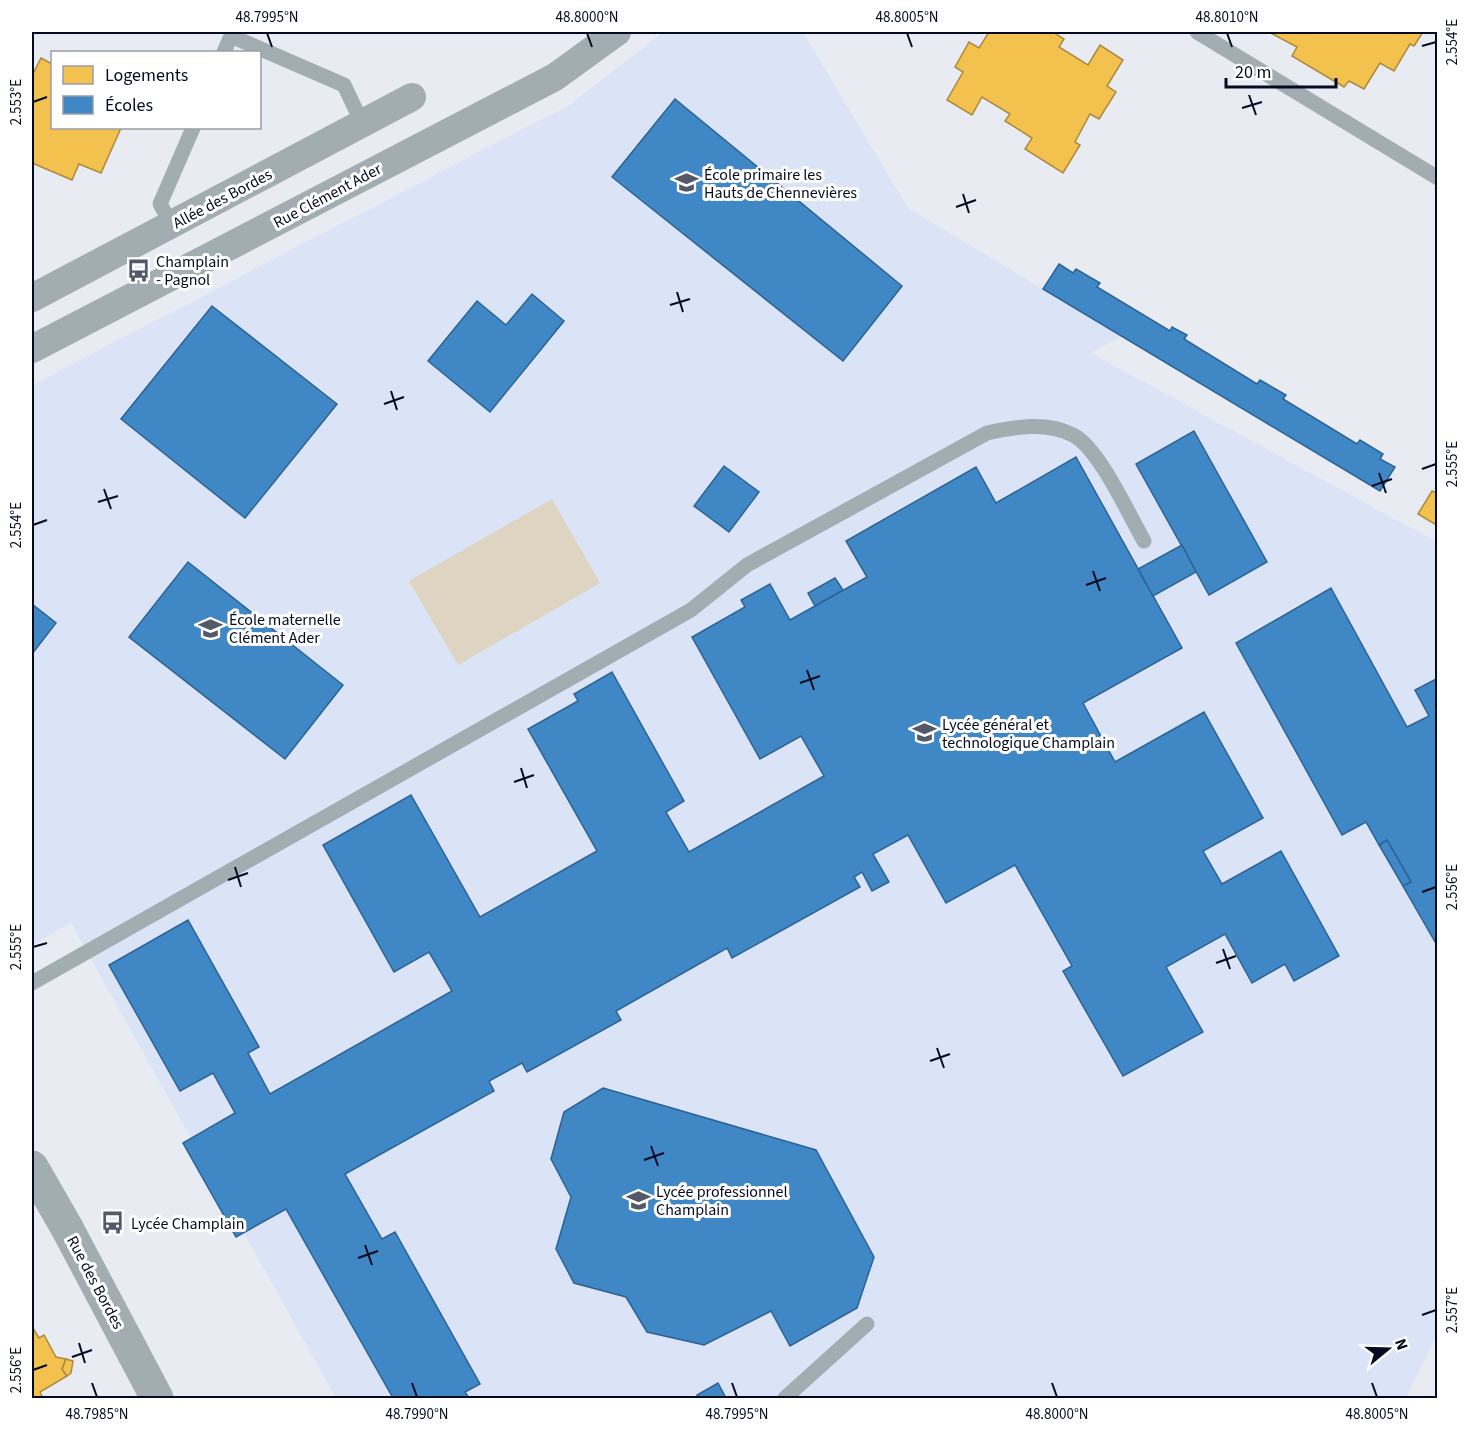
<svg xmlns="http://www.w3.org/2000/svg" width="1469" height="1430" font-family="'Source Sans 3',sans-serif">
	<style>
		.built { fill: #dae4f6 }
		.green { fill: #ded4c2 }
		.homes { fill: #f2c14e; stroke: #ab8a40; stroke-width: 1.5 }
		.schools { fill: #3f88c5; stroke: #2d6294; stroke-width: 1.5 }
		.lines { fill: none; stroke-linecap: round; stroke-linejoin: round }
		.service { stroke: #a2adb1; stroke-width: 15 }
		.minor { stroke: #a2adb1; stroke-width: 28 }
		.tertiary { stroke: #a2adb1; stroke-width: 33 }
		.ticks { fill: none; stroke: #040b21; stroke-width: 2 }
		.labels { text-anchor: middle; stroke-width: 6; stroke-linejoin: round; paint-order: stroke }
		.poi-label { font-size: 16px; fill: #040b21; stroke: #fff; text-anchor: start }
		.street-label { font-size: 16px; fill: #040b21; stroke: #fff }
		.neatline { fill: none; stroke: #040b21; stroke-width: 2 }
		.ticks-label { font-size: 15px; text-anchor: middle; fill: #040b21 }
	</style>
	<rect width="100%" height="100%" fill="#e8ebf2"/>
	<path class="built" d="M 663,32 L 803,32 L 908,208 L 1121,336 L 1091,353 L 1437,542 L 1438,1333 L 1406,1398 L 336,1398 L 71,923 L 32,945 L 32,385 L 571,104 Z"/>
	<path class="green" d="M 552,499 L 600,583 L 458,665 L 409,581 Z"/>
	<g class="homes">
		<path d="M 989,32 L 1053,32 L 1064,39 L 1059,47 L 1088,65 L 1100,45 L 1123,60 L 1107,86 L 1116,92 L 1099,119 L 1090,114 L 1075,142 L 1080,145 L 1063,173 L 1025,149 L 1032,138 L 1005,121 L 1010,114 L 982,97 L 972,115 L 947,100 L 963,72 L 955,67 L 969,42 L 979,48 Z"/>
		<path d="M 1269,32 L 1423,32 L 1414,46 L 1410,44 L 1394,71 L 1380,63 L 1364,89 L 1349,81 L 1344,87 L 1292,56 L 1297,47 Z"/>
		<path d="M 41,58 L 52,64 L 52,128 L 121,128 L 101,173 L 79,164 L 72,180 L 32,163 L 32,76 Z"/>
		<path d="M 1432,491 L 1438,494 L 1438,526 L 1418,514 Z"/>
		<path d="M 32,1328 L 33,1328 L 39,1338 L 44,1335 L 56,1357 L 66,1359 L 62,1369 L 67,1376 L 40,1392 L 43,1398 L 32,1398 Z"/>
		<path d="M 66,1359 L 73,1361 L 71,1373 L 67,1376 L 62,1369 Z"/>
	</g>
	<g class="schools">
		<path d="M 675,99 L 902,286 L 843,361 L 612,177 Z"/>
		<path d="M 1059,264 L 1073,273 L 1076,269 L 1100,283 L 1097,287 L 1170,331 L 1172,327 L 1187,335 L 1184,339 L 1257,384 L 1260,380 L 1286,395 L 1283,399 L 1357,444 L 1360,440 L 1383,454 L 1380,459 L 1395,467 L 1380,491 L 1043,289 Z"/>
		<path d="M 532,294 L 564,321 L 490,412 L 428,361 L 477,301 L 506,325 Z"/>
		<path d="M 212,306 L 337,404 L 245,518 L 121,419 Z"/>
		<path d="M 1194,431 L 1267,562 L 1209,595 L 1136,464 Z"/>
		<path d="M 1076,457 L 1182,648 L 1083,703 L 1115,762 L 1204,712 L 1263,818 L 1203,851 L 1222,884 L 1281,851 L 1339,956 L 1294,981 L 1285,964 L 1252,983 L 1225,934 L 1166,967 L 1203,1032 L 1123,1076 L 1063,971 L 1072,966 L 1015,865 L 946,903 L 908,835 L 873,854 L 889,882 L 872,891 L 862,872 L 854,877 L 860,887 L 732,958 L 727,948 L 616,1011 L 621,1020 L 527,1072 L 522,1063 L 489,1081 L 494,1091 L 345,1174 L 382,1239 L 395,1232 L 480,1384 L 465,1392 L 469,1398 L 425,1398 L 424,1397 L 421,1398 L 393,1398 L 286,1209 L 236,1237 L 183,1143 L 235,1113 L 213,1073 L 180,1091 L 109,965 L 188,920 L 259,1047 L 248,1053 L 270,1094 L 452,991 L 429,952 L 394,972 L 323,845 L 411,795 L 480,917 L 597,851 L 528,729 L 578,701 L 574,694 L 612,672 L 684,801 L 666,812 L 689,852 L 824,776 L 801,736 L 760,759 L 692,637 L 745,607 L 741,600 L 770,584 L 790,620 L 867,577 L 846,541 L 976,467 L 996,503 Z"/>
		<path d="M 724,466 L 759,492 L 729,532 L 694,506 Z"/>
		<path d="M 1182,545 L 1196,572 L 1153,596 L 1138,569 Z"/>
		<path d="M 188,562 L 343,685 L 285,759 L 129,637 Z"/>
		<path d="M 835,578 L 843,590 L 815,606 L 808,593 Z"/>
		<path d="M 1331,588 L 1407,727 L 1429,716 L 1415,690 L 1438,678 L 1438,947 L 1403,886 L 1411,882 L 1387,840 L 1379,845 L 1366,822 L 1342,835 L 1236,643 Z"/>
		<path d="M 32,604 L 56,623 L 32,654 Z"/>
		<path d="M 1387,840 L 1411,882 L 1403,886 L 1379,845 Z"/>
		<path d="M 603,1088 L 816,1150 L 874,1257 L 857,1308 L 790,1346 L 771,1311 L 704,1345 L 647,1332 L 626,1297 L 574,1283 L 556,1249 L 571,1197 L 551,1159 L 564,1112 Z"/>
		<path d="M 718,1383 L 726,1398 L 699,1398 L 697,1395 Z"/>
	</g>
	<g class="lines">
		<g class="service">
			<path d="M 1197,32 L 1438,178"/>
			<path d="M 224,52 L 231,36 L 344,85 L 362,123"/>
			<path d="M 172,225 L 160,204 L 193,128"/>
			<path d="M 32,983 L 691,610 L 747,565 L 987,433 C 1014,427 1047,421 1073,435 C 1099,448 1129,515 1144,541"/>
			<path d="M 785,1398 L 867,1324"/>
		</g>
		<g class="minor">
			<path d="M 32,298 L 412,97"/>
			<path d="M 32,349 L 555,77 L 617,32"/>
		</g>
		<path class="tertiary" d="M 32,1167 L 67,1228 L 157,1398"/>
	</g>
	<path class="ticks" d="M 267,33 L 272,47M 587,33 L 592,47M 907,33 L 912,47M 1227,33 L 1232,47M 1422,46 L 1436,42M 1249,95 L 1256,115M 33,102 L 47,97M 1242,108 L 1262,102M 963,194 L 969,213M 956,207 L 976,200M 677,292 L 683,312M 670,305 L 690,299M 391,391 L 397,410M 384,404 L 404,397M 1422,469 L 1436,464M 1379,473 L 1386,493M 1372,486 L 1392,479M 104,489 L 111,509M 98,502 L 118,496M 33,525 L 47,520M 1093,571 L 1100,591M 1086,585 L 1106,578M 807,670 L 814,690M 800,683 L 820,676M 521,768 L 527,788M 514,782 L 534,775M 235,867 L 241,887M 228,880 L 248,873M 1422,892 L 1436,887M 33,947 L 47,943M 1223,949 L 1230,969M 1216,963 L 1236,956M 937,1048 L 944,1068M 930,1061 L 950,1054M 651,1146 L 658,1166M 644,1160 L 664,1153M 365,1245 L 372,1265M 358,1258 L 378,1251M 1422,1315 L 1436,1310M 79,1343 L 85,1363M 72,1357 L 92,1350M 33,1370 L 47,1365M 92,1383 L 97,1397M 412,1383 L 417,1397M 732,1383 L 737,1397M 1052,1383 L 1057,1397M 1372,1383 L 1377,1397"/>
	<defs>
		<symbol id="school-bare" viewBox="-9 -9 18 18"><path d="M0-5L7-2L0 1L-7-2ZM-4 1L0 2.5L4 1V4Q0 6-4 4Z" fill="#54596a" stroke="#fff" stroke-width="2.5" paint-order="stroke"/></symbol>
		<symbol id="bus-bare" viewBox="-9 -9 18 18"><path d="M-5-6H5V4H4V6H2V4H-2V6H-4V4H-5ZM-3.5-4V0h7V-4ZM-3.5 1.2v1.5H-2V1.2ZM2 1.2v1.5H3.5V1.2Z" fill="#54596a" stroke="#fff" stroke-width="2.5" paint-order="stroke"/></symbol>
	</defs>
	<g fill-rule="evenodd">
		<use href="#school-bare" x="670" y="166" width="33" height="33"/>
		<use href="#bus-bare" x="122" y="254" width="33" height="33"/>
		<use href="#school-bare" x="194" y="612" width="33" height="33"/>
		<use href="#school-bare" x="908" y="716" width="33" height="33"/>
		<use href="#school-bare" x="622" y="1184" width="33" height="33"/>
		<use href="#bus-bare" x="96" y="1206" width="33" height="33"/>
	</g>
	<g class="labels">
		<g class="poi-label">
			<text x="704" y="180">École primaire les<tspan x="704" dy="18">Hauts de Chennevières</tspan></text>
			<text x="156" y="267">Champlain<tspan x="156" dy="18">- Pagnol</tspan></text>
			<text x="229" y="625">École maternelle<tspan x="229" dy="18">Clément Ader</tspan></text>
			<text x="942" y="730">Lycée général et<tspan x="942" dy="18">technologique Champlain</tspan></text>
			<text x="656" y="1197">Lycée professionnel<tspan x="656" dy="18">Champlain</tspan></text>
			<text x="131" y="1229">Lycée Champlain</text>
		</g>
		<g class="street-label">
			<text transform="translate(327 195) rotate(-28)" y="6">Rue Clément Ader</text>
			<text transform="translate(222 198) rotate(-28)" y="6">Allée des Bordes</text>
			<text transform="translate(96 1282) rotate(62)" y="6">Rue des Bordes</text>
		</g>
	</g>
	<rect width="1469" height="1430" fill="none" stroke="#ffffff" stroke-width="66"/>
	<rect x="51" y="51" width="210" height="78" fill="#ffffff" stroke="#9b9da6" stroke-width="1.5"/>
	<rect x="63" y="66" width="30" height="18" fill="#f2c14e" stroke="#9b9da6" stroke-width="1.5"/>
	<text x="105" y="81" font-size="18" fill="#040b21">Logements</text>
	<rect x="63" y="96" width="30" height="18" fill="#3f88c5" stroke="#9b9da6" stroke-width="1.5"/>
	<text x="105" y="111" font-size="18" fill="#040b21">Écoles</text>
	<g transform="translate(1388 1349) rotate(71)" stroke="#ffffff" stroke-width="4.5" paint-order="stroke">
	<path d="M0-4.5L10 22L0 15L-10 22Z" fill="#040b21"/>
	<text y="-9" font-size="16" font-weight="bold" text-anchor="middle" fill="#040b21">N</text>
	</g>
	<path d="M1226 78v9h110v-9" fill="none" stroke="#040b21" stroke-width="3"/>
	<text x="1235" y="78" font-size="18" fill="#040b21" stroke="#ffffff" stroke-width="4.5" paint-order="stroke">20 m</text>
	<rect x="33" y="33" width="1403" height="1364" class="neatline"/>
	<g class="ticks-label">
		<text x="267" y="22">48.7995°N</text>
		<text x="587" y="22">48.8000°N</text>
		<text x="907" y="22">48.8005°N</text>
		<text x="1227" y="22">48.8010°N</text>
		<text transform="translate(1452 42) rotate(-90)" y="5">2.554°E</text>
		<text transform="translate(16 102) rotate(-90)" y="5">2.553°E</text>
		<text transform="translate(1452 464) rotate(-90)" y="5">2.555°E</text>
		<text transform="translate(16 525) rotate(-90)" y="5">2.554°E</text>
		<text transform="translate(1452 887) rotate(-90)" y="5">2.556°E</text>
		<text transform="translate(16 947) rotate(-90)" y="5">2.555°E</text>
		<text transform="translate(1452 1310) rotate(-90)" y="5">2.557°E</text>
		<text transform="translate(16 1370) rotate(-90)" y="5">2.556°E</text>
		<text x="97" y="1419">48.7985°N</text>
		<text x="417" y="1419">48.7990°N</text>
		<text x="737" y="1419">48.7995°N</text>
		<text x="1057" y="1419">48.8000°N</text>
		<text x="1377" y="1419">48.8005°N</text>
	</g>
</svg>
